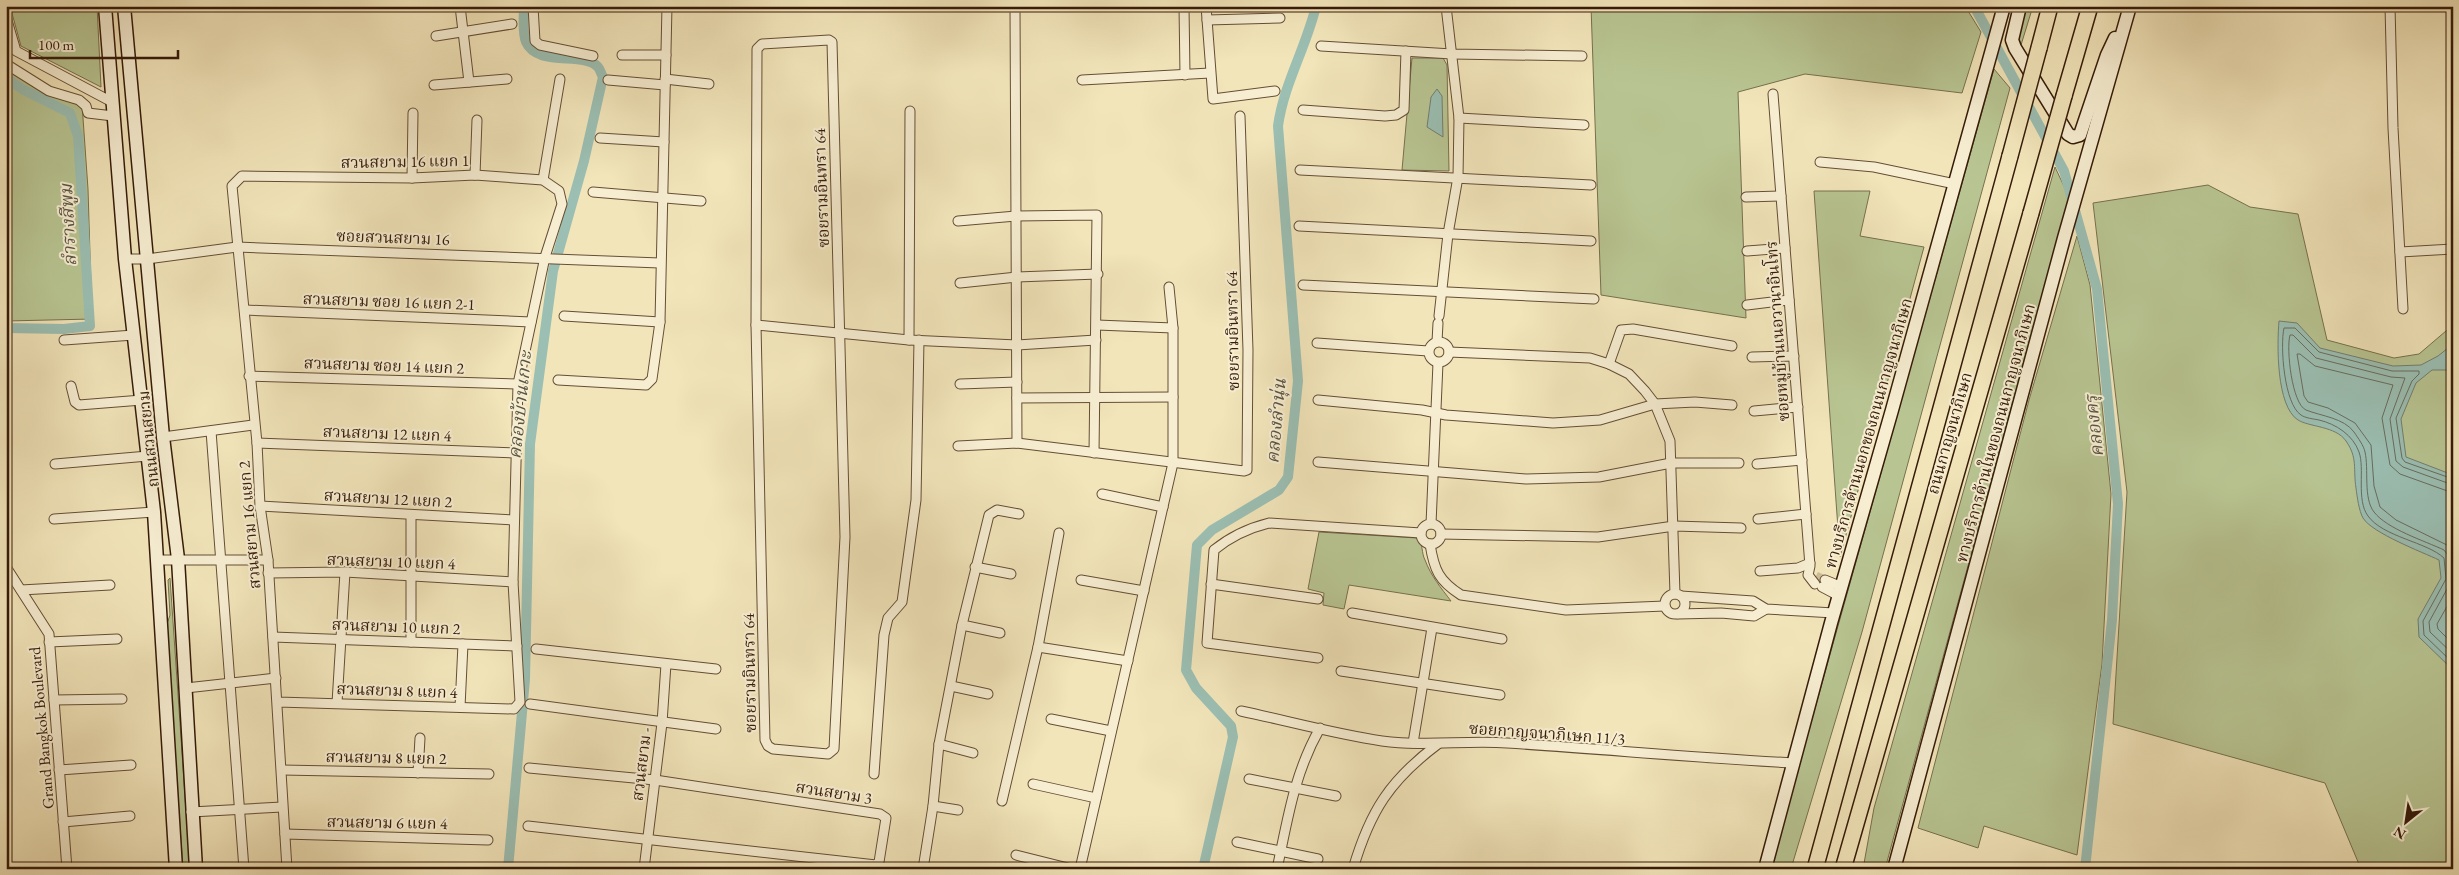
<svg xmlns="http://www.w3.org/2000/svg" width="2459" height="875" font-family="'EB Garamond','Noto Serif Thai',serif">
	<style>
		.green { fill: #b8c592; stroke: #77704e }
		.water { fill: #9bbfb3; stroke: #737d6f }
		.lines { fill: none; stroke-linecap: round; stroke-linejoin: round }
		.shore { stroke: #686d5e; stroke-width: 1 }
		.canal { stroke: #9bbfb3; stroke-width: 10 }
		.street-tunnel { stroke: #ccbd97; stroke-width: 9; stroke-dasharray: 9 4.5; stroke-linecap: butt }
		.street-casing { stroke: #654e35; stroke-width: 11 }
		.secondary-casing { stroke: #361b09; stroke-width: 15 }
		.highway-casing { stroke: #361b09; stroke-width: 18 }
		.street { stroke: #f7eed2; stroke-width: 9 }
		.secondary { stroke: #f7eed2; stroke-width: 12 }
		.highway { stroke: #f2e5ba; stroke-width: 15 }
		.highway-bridge-casing { stroke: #361b09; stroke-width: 18; stroke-linecap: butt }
		.highway-bridge { stroke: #f2e5ba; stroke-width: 15 }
		.labels { text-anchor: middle; stroke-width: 4; stroke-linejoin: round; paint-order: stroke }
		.street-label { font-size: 16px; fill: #361b09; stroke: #f7eed2 }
		.water-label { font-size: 18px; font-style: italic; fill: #595444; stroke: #f7eed2 }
	</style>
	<rect width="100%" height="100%" fill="#f2e5ba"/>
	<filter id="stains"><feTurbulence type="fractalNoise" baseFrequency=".004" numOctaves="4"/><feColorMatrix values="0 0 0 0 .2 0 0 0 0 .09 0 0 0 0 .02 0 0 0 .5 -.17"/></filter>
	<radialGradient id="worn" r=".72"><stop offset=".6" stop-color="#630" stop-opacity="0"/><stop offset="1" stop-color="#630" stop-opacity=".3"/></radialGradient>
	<g class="green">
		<path d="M 10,6 L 97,6 L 101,87 L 21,46 Z"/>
		<path d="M 1591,6 L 1664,6 L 1671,10 L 1684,6 L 1965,6 L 1981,32 L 1962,93 L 1805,74 L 1738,92 L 1746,318 L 1601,295 Z"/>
		<path d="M 2026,6 L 2033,6 L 2021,45 L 2016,42 Z"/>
		<path d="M 1412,58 L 1443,58 L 1447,65 L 1449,171 L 1402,170 Z"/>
		<path d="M 6,63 L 35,86 L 82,104 L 88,189 L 92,319 L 6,321 Z"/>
		<path d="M 1994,69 L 2010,88 L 1862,632 L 1793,862 L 1793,869 L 1770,869 Z"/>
		<path d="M 2055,167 L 2069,197 L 1885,869 L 1863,869 L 1874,808 Z"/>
		<path d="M 2208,185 L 2250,207 L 2298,214 L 2327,340 L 2394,358 L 2419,354 L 2453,325 L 2453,869 L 2361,869 L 2325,783 L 2113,724 L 2127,492 L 2093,203 Z"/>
		<path d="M 1814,191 L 1870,191 L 1860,236 L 1924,247 L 1840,557 Z"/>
		<path d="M 2077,236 L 2090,285 L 2111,494 L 2102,664 L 2077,855 L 1984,826 L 1978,848 L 1918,828 L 2029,400 Z"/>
		<path d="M 1319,532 L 1417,538 C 1424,546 1421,552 1425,560 C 1431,576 1441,588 1451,601 L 1349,585 L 1344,609 L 1323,605 L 1324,593 L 1308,589 Z"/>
		<path d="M 170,578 L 190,869 L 183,869 L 166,627 L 170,615 L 168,580 Z"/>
	</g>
	<g class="water">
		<path d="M 1437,89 L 1442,96 L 1443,137 L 1427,127 L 1431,97 Z"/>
		<path d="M 2279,321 L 2297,323 L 2320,348 L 2393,366 L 2421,365 L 2438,356 L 2453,344 L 2453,370 L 2432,370 L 2416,383 L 2401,419 L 2406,457 L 2453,475 L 2453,670 L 2419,637 L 2418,619 L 2441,578 L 2439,560 C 2422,552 2372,533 2363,518 C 2359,511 2357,496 2356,488 C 2353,469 2358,458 2346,441 C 2336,426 2309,427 2298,420 C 2276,406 2277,344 2279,321 Z"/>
	</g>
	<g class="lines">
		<g class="shore">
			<path d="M 2453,479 L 2405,462 L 2402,458 L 2396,418 L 2412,381 L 2419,374 L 2419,371 L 2392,371 L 2319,352 L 2295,328 L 2284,328 C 2280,346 2284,404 2301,415 C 2305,418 2314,419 2319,420 C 2336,424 2353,435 2359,452 C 2365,468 2356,500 2368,516 C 2383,537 2427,542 2444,558 L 2446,579 L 2423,621 L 2424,635 L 2453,663"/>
			<path d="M 2453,485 L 2403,467 L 2396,461 L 2390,419 L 2405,378 L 2391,377 L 2316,358 L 2293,335 L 2290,335 C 2286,349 2292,404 2306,410 C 2321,416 2344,418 2354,432 C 2358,438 2364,446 2365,452 C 2369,469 2363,498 2374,512 C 2387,529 2425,541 2444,550 L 2450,558 L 2452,580 L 2429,622 L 2430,632 L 2453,654"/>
			<path d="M 2453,493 L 2400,474 L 2390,465 L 2382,418 L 2393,385 L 2315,366 L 2300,354 L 2297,354 L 2304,396 L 2308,402 L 2328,408 L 2355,423 L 2371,445 L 2374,486 L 2380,507 L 2396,520 L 2453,548"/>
			<path d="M 2453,596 L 2437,624 L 2438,629 L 2453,644"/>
		</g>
		<g class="canal">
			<path d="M 1974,6 L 2064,171 L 2097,289 L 2118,504 L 2112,620 L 2085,869"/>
			<path d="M 6,78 L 22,89 L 70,113 L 78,136 L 90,326 L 64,329 L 6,328"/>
			<path d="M 508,869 L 525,679 L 530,444 L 553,271 L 584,161 L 603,77 C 601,74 600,69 598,67 C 583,51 538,68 526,42 C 522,32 524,16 524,6"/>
			<path d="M 1203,869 L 1233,737 L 1231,726 L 1196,688 L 1186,670 L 1197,545 L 1212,530 L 1279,490 L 1288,477 L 1298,381 L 1278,126 C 1284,83 1306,48 1316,6"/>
		</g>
		<path class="street-tunnel" d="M 1816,576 L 1825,580"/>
		<defs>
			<g id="street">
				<path d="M 460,6 L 469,82"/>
				<path d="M 533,6 L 535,41 L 540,45 L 593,56"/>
				<path d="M 1015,6 L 1017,443"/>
				<path d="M 1184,6 L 1185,75"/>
				<path d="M 1206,6 L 1213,99 L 1275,91"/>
				<path d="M 2390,6 L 2393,128 L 2403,309"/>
				<path d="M 6,17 L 16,51 L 112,102"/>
				<path d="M 1207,20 L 1280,18"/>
				<path d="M 436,36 L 512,24"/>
				<path d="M 829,40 L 832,42 L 845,537 L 834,749 L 828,754 L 773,749 L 768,746 L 765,740 L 756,325 L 757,49 L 762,44 Z"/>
				<path d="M 1321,46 L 1452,54 L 1582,56"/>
				<path d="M 622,55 L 666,55"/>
				<path d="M 6,64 L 49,91 L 79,100 L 86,106 L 88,113 L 113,116"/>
				<path d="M 665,79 L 709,84"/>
				<path d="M 608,80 L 665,85"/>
				<path d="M 1082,80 L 1210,73"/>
				<path d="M 434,85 L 507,79"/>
				<path d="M 1773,94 L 1810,566 L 1808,575 L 1815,584"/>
				<path d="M 1303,110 L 1385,116 L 1396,115 L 1404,110 L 1406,51"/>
				<path d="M 1459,118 L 1584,125"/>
				<path d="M 600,138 L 664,142"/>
				<path d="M 1820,162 L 1874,167 L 1955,184"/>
				<path d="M 1300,170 L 1591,185"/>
				<path d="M 475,175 L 477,120"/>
				<path d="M 412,178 L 413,113"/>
				<path d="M 543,180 L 560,79"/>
				<path d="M 593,192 L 701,201"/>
				<path d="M 1746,197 L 1781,196"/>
				<path d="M 958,221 L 1016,216 L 1097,215 L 1094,453"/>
				<path d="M 1299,226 L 1591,241"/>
				<path d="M 1747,251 L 1785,248"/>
				<path d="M 2400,252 L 2453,249"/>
				<path d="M 125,259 L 147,259 L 237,247 L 660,263"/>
				<path d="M 960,283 L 1017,277 L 1098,274"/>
				<path d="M 1303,285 L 1594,299"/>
				<path d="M 1747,305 L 1789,300"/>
				<path d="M 245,310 L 531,322"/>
				<path d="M 564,316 L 660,322"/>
				<path d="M 1439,316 L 1448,234 L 1458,177 L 1459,118 L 1446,6"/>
				<path d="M 756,325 L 909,340 L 1017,345 L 1096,340"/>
				<path d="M 1097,325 L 1173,328"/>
				<path d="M 64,340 L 134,335"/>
				<path d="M 909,340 L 910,111"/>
				<circle cx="1439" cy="352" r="10"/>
				<path d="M 1437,342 L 1438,323"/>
				<path d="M 1317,343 L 1428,351"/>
				<path d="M 1449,352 L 1590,358 L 1609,364 L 1629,374 L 1645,391 L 1655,404 L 1670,441 L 1675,594"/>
				<path d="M 1752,357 L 1794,356"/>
				<path d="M 1609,364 L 1621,330 L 1633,329 L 1732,346"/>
				<path d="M 249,376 L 518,384"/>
				<path d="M 558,380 L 646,385 L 652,379 L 660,322 L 667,6"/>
				<path d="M 960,384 L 1017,382"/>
				<path d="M 71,386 L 75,402 L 79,405 L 142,400"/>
				<path d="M 1017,398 L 1173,397"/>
				<path d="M 1318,400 L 1422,410 L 1446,415 L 1553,423 L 1600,420 L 1655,404 L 1695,402 L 1732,405"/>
				<path d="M 1754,411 L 1798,407"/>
				<path d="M 211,431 L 244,869"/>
				<path d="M 163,437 L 253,425"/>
				<path d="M 257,443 L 516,453"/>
				<path d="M 958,446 L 1017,443 L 1244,471 L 1247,470 L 1248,350 L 1240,116"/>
				<path d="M 1318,462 L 1526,479 L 1599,477 L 1671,463 L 1739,463"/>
				<path d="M 55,464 L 148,456"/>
				<path d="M 1757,464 L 1802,460"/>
				<path d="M 1102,494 L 1163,507"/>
				<path d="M 260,506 L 514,520"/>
				<path d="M 54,519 L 154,512"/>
				<path d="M 1758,519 L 1806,514"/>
				<circle cx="1431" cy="534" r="10"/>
				<path d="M 1431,524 L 1438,363"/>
				<path d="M 1441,534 L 1598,537 L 1674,526 L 1741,528"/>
				<path d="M 1430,544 C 1434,570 1439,581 1461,595 L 1566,610 L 1665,606"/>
				<path d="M 157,560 L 268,560"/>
				<path d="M 6,567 L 49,634 L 67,869"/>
				<path d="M 975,567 L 1011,574"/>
				<path d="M 1760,571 L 1798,568 L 1810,563"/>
				<path d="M 268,573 L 345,572 L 513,582"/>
				<path d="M 1081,580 L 1144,591"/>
				<path d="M 1825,580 L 1842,587"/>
				<path d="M 1211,584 L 1318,599"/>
				<path d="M 1822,587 L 1839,596"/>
				<path d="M 21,590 L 110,585"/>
				<circle cx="1675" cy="604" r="10"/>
				<path d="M 1681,596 L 1753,601 L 1766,609 L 1834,613"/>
				<path d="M 1352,613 L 1502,639"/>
				<path d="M 1678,614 L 1721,613 L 1754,616 L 1766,609"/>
				<path d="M 962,625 L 1000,633"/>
				<path d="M 273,637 L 517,646"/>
				<path d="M 49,642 L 117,639"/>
				<path d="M 411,642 L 411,515"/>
				<path d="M 1038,647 L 1128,661"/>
				<path d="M 536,649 L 716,669"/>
				<path d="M 1318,658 L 1207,643 L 1214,550 C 1230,537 1249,528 1269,523 L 1421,533"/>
				<path d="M 1341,671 L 1500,695"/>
				<path d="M 951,686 L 988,694"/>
				<path d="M 186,688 L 276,678"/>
				<path d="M 54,700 L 122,699"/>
				<path d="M 278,702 L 514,709 L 520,702 L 513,582 L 518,384 L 545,257 L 562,204 L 559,191 L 543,180 L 475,175 L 412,178 L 242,176 L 232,186 L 257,443 L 260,506 L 268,560 L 287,869"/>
				<path d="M 337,703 L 345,572"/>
				<path d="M 530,704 L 716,729"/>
				<path d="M 460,707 L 463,644"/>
				<path d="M 1241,711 C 1288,721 1335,734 1382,741 C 1424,747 1465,740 1507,743 C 1602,749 1698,758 1794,763"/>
				<path d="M 1051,719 L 1111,731"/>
				<path d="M 1413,743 L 1432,628"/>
				<path d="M 939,744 L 973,753"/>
				<path d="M 59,770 L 131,765"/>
				<path d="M 282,770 L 489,774"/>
				<path d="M 418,773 L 420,738"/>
				<path d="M 874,774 L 884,635 L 888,618 L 902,602 L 916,500 L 919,340"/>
				<path d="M 1249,779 L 1336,796"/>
				<path d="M 1033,784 L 1096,798"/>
				<path d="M 1002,801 L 1038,647 L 1059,533"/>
				<path d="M 933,806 L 958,810"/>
				<path d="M 191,812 L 282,807"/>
				<path d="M 63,822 L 130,816"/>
				<path d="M 528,826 L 876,865 L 879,862 L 886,818 L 880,814 L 655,780 L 529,768"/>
				<path d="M 285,834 L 488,840"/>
				<path d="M 1237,842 L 1318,859"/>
				<path d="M 1016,855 L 1072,869"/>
				<path d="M 644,869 L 662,723 L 666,664"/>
				<path d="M 923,869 L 933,806 L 939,744 L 962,625 L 989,515 L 997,510 L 1019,514"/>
				<path d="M 1080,869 L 1173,463 L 1173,328 L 1169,287"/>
				<path d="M 1277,869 C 1288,818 1294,774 1320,728"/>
				<path d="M 1353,869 C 1370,811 1390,780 1438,744"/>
			</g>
			<g id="secondary">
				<path d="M 105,6 L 125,259 L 154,512 L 176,869"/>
				<path d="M 124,6 L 163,437 L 178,559 L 196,869"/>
				<path d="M 2020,6 L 2012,40 L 2015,48 L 2068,134 L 2073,137 L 2080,135 L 2107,55 L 2115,38"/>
				<path d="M 1765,869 L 1831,623 L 1892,410 L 2004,6"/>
				<path d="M 1894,869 L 2064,238 L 2130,6"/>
			</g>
			<g id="highway">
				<path d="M 2039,48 L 2050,6"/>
				<path d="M 2064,96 L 2090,6"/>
				<path d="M 1815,869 L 2010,156"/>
				<path d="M 1843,869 L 2031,213"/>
			</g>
		</defs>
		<use href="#street" class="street-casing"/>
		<use href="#secondary" class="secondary-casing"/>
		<use href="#highway" class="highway-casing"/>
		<use href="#street" class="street"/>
		<use href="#secondary" class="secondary"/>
		<use href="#highway" class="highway"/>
		<defs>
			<g id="highway-bridge">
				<path d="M 2010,156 L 2039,48"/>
				<path d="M 2031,213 L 2064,96"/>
			</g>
		</defs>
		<use href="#highway-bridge" class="highway-bridge-casing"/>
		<use href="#highway-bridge" class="highway-bridge"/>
	</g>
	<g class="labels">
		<g class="street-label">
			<text transform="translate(405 161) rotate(-1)" y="6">สวนสยาม 16 แยก 1</text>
			<text transform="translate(821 188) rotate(-92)" y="6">ซอยรามอินทรา 64</text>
			<text transform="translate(393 237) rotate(2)" y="6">ซอยสวนสยาม 16</text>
			<text transform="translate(389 301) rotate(2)" y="6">สวนสยาม ซอย 16 แยก 2-1</text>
			<text transform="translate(1232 331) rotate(-91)" y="6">ซอยรามอินทรา 64</text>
			<text transform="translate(1777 331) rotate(-94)" y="6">ซอยหมู่บ้านเนอวานาอินโทร</text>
			<text transform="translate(384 365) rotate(2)" y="6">สวนสยาม ซอย 14 แยก 2</text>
			<text transform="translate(387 433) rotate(2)" y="6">สวนสยาม 12 แยก 4</text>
			<text transform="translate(1868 433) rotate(-74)" y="6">ทางบริการด้านนอกของถนนกาญจนาภิเษก</text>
			<text transform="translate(1949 433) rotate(-74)" y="6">ถนนกาญจนาภิเษก</text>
			<text transform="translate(1995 433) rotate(-75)" y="6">ทางบริการด้านในของถนนกาญจนาภิเษก</text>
			<text transform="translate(148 439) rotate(-96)" y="6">ถนนสวนสยาม</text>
			<text transform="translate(388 498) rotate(3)" y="6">สวนสยาม 12 แยก 2</text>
			<text transform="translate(249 525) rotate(-95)" y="6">สวนสยาม 16 แยก 2</text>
			<text transform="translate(391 561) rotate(2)" y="6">สวนสยาม 10 แยก 4</text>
			<text transform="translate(396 626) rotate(2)" y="6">สวนสยาม 10 แยก 2</text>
			<text transform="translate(749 673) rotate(-91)" y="6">ซอยรามอินทรา 64</text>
			<text transform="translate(397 690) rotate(2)" y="6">สวนสยาม 8 แยก 4</text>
			<text transform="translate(41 728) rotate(-95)" y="6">Grand Bangkok Boulevard</text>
			<text transform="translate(1547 733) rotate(4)" y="6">ซอยกาญจนาภิเษก 11/3</text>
			<text transform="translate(386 757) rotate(1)" y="6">สวนสยาม 8 แยก 2</text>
			<text transform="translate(641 764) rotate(-83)" y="6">สวนสยาม -</text>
			<text transform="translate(834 792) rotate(9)" y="6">สวนสยาม 3</text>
			<text transform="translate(387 822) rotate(1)" y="6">สวนสยาม 6 แยก 4</text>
		</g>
		<g class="water-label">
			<text transform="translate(68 225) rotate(-93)" y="6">ลำรางสีพูม</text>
			<text transform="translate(520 405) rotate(-84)" y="6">คลองบ้านเกาะ</text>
			<text transform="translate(1276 421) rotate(-85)" y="6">คลองลำนุ่น</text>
			<text transform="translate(2094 426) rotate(-96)" y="6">คลองครุ</text>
		</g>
	</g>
	<rect width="2459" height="875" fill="none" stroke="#f2e5ba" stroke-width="25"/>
	<rect x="8" y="8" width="2444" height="860" fill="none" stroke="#361b09" stroke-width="2.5"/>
	<rect x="12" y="12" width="2434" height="850" fill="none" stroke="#361b09"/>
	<g transform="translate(2406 822) rotate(210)" stroke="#f7eed2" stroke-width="4" paint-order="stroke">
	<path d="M0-4L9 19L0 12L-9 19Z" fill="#361b09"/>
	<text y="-8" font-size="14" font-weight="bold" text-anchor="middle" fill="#361b09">N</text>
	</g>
	<path d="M30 50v8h148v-8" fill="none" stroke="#361b09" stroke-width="2.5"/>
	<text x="38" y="50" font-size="15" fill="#361b09" stroke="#f7eed2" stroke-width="4" paint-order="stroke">100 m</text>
	<rect width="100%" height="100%" filter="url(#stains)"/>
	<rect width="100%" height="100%" fill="url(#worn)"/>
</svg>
